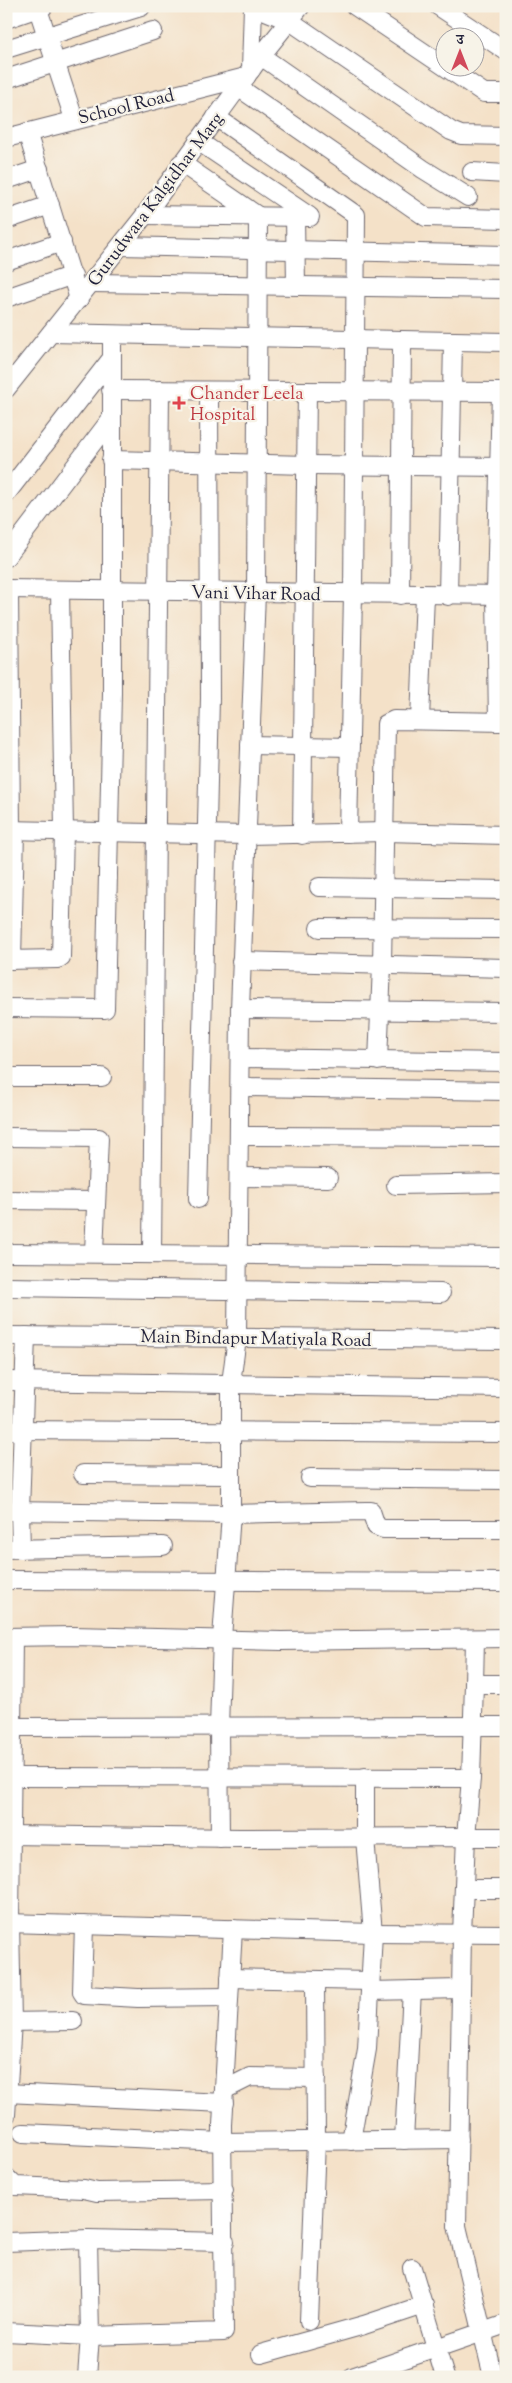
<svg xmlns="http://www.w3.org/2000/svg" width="512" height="2383" font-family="'Sorts Mill Goudy','Noto Serif Devanagari',serif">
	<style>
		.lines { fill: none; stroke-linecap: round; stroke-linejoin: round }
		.minor-casing { stroke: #6c656c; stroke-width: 20 }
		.minor { stroke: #fff; stroke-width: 18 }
		.health-dot { fill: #e0444e; stroke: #f7f3e8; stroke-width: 2 }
		.labels { text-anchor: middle; stroke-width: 4.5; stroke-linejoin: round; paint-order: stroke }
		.street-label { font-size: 18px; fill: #22223b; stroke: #f7f3e8 }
		.health-label { font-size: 18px; fill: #be3a42; stroke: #f7f3e8; text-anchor: start }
	</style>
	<rect width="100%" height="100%" fill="#f7f3e8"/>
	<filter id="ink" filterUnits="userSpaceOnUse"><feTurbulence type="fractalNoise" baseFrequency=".02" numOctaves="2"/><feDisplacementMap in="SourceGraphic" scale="10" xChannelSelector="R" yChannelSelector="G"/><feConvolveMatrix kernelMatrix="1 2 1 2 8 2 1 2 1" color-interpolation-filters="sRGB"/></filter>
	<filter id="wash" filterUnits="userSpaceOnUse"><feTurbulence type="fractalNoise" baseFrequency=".0096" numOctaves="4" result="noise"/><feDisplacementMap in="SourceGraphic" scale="20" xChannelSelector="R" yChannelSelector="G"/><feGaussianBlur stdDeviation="1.12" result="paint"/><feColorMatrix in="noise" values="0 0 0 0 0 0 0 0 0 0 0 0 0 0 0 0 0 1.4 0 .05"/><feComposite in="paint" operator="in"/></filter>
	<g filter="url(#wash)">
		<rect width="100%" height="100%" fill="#f4e1c8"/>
	</g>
	<g filter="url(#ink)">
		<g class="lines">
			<defs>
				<g id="minor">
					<path d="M 37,6 L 74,119"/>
					<path d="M 253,6 L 290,21 L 451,131 L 461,135 L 506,136"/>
					<path d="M 355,6 L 484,93 L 506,93"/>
					<path d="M 438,6 L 506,51"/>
					<path d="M 6,19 L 44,6"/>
					<path d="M 6,49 L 141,7"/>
					<path d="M 261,56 L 423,169 L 468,197"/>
					<path d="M 251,70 L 253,6"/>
					<path d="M 6,79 L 153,31"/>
					<path d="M 238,87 L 426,217 L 506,219"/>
					<path d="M 216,117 L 356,215 L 353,594 L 348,833"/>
					<path d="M 27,132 L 79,299"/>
					<path d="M 6,138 L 246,77"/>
					<path d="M 198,141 L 309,216"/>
					<path d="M 181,163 L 258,216"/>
					<path d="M 472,172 L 506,174"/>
					<path d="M 6,180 L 39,169"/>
					<path d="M 145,215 L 310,217"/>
					<path d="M 295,216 L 296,285"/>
					<path d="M 6,220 L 50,205"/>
					<path d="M 121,246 L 506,255"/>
					<path d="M 6,261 L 62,242"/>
					<path d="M 92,283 L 506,289"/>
					<path d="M 6,298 L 73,275"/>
					<path d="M 51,333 L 506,342"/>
					<path d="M 6,389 L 145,215 L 261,56 L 301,6"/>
					<path d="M 111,390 L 506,392"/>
					<path d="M 111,460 L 308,465 L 506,467"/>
					<path d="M 6,494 L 112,358"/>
					<path d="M 6,557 L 111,419"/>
					<path d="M 6,589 L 506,595"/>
					<path d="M 9,589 L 11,830"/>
					<path d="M 400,595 L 402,340"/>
					<path d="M 448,596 L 453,341"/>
					<path d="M 420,720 L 425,595"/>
					<path d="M 498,722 L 496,595 L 501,392"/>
					<path d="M 250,745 L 350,747"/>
					<path d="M 6,830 L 246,835 L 385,832 L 506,835"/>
					<path d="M 302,835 L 307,391"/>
					<path d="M 319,887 L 506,890"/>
					<path d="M 319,928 L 506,929"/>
					<path d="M 6,960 L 58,959 L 61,957 L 64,831 L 60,590"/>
					<path d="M 12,960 L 15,830"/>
					<path d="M 241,961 L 506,968"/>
					<path d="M 6,1008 L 105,1009 L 112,693 L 112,335"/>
					<path d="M 240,1009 L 506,1012"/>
					<path d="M 240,1058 L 506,1062"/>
					<path d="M 378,1061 L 382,965 L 386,724 L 394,720 L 506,722"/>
					<path d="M 6,1077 L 102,1077"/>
					<path d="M 240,1087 L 506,1091"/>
					<path d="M 239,1136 L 506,1137"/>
					<path d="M 6,1137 L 99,1138 L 94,1252"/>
					<path d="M 239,1177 L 328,1178"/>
					<path d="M 396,1185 L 506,1183"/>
					<path d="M 198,1199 L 210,698 L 209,391"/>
					<path d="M 6,1200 L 96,1201"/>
					<path d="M 6,1253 L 506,1257"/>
					<path d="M 152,1254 L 160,390"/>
					<path d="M 6,1287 L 441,1293"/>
					<path d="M 6,1336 L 506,1340"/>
					<path d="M 6,1381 L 506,1388"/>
					<path d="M 6,1430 L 506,1433"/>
					<path d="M 83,1474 L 231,1475"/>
					<path d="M 310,1478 L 506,1480"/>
					<path d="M 6,1511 L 231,1514 L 366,1511 L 371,1511 L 376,1526 L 383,1529 L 506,1529"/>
					<path d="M 6,1549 L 163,1546"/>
					<path d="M 21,1549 L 20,1511 L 26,1336"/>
					<path d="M 6,1580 L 506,1582"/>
					<path d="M 6,1637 L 73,1636 L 281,1641 L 506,1638"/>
					<path d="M 475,1639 L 474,1684 L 506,1684"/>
					<path d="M 474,1684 L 471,1778 L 466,1837 L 506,1837"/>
					<path d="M 6,1727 L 506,1726"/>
					<path d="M 6,1777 L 471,1778"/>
					<path d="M 6,1835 L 240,1838 L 466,1837 L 462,1934 L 457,2226 L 493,2377"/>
					<path d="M 220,1838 L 219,1727 L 222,1638 L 231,1514 L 231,1383 L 237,1338 L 240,1009 L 256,593 L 258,216"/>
					<path d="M 464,1889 L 506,1889"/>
					<path d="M 6,1923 L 373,1933 L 506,1934"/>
					<path d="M 84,1925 L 82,1992 L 84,1995 L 138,1998 L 229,1997"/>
					<path d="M 230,1978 L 370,1981"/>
					<path d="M 370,1991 L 461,1989"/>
					<path d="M 6,2022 L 73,2021"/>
					<path d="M 224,2090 L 250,2077 L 316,2078"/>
					<path d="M 6,2093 L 224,2103"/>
					<path d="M 6,2115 L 12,2022 L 10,1923 L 13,1637"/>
					<path d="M 23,2133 L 223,2142 L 459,2139"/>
					<path d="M 404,2140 L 412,1990"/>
					<path d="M 351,2141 L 367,2049 L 373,1933 L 365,1838 L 365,1777"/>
					<path d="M 6,2177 L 15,2186 L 84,2189 L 97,2192 L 224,2190"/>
					<path d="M 6,2242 L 88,2239 L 225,2242"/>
					<path d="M 412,2268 L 445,2377"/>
					<path d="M 309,2321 L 316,2141 L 315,1980"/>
					<path d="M 6,2332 L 90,2336 L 224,2332 L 222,2125 L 233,1929"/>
					<path d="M 261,2354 L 364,2325 L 424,2305"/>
					<path d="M 87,2377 L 90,2336 L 88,2239"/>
					<path d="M 352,2377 L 506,2324"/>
				</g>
			</defs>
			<use href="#minor" class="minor-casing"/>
			<use href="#minor" class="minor"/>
		</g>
	</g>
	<path class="health-dot" d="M176.5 395.5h5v5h5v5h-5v5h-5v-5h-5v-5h5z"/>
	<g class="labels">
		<g class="street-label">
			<text transform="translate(126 106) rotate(-14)" y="6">School Road</text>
			<text transform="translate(155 199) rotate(-53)" y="6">Gurudwara Kalgidhar Marg</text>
			<text transform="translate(256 593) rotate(1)" y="6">Vani Vihar Road</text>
			<text transform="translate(256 1338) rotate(1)" y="6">Main Bindapur Matiyala Road</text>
		</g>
		<g class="health-label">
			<text x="190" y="399">Chander Leela<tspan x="190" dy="21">Hospital</tspan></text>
		</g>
	</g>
	<rect width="512" height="2383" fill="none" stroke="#f7f3e8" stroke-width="25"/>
	<g transform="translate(460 52)"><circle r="24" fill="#f7f3e8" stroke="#a29fa3"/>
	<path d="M0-4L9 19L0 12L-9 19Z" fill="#d1495b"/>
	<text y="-8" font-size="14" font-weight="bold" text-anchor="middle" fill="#22223b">उ</text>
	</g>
</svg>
